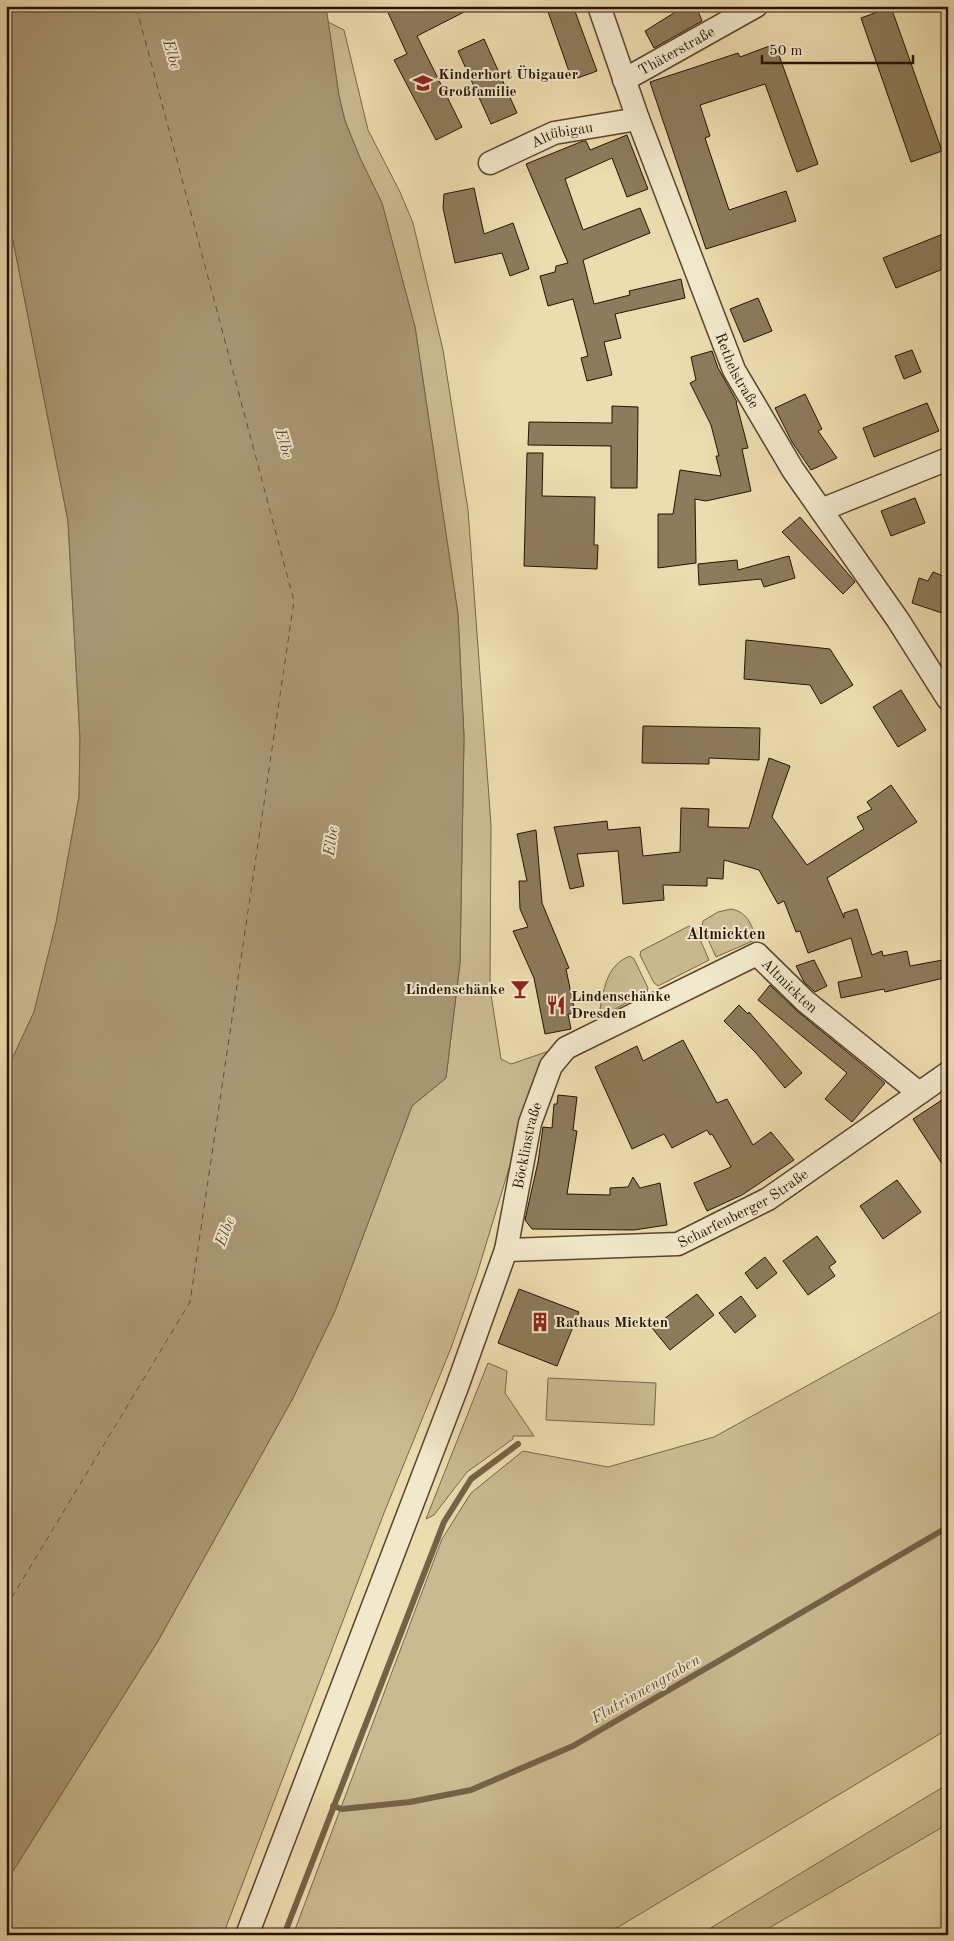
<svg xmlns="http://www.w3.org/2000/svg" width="954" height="1941" font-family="'Old Standard TT',serif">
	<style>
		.green { fill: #cbba91; stroke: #786648 }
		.water { fill: #a99774; stroke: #756246 }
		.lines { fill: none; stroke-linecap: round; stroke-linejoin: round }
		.stream { stroke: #756246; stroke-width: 6 }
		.ferry { stroke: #614e34; stroke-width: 1; stroke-dasharray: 6 5; stroke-linecap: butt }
		.building { fill: #8d7b5b; stroke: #261200 }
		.minor-casing { stroke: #58442c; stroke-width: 25 }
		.minor { stroke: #f3e8cb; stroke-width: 22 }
		.labels { text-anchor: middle; stroke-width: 4; stroke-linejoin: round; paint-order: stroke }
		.street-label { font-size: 15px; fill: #261200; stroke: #f3e8cb }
		.poi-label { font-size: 15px; font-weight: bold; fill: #261200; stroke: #f3e8cb; text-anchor: start }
		.water-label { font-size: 16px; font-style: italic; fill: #614e34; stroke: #f3e8cb }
		.neighbourhood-label { font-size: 16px; font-weight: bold; fill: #261200; stroke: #f3e8cb }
	</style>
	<rect width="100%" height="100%" fill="#eddcaf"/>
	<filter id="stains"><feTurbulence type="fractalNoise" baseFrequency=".004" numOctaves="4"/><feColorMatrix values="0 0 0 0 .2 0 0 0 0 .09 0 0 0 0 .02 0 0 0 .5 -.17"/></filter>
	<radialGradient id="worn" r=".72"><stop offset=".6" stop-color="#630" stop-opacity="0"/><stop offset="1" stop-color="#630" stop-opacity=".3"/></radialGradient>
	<g class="green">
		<path d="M 328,22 L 344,30 L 368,130 L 400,192 L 413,223 L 443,350 L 468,510 L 491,825 L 490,988 L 501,1059 L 511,1064 L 549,1051 L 513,1155 L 477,1274 L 451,1348 L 384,1513 L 223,1935 L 6,1935 L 6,1882 L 158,1641 L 293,1398 L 335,1311 L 412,1106 L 446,1078 L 460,963 L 464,737 L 458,614 L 415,327 L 382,203 L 360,158 L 345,121 L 339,96 Z"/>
		<path d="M 6,218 L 13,240 L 68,521 L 80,738 L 79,797 L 56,923 L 34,1012 L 6,1072 Z"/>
		<path d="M 731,909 C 748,912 751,925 757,939 L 716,957 L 702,926 L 703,921 L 718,912 Z"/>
		<path d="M 689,926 L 695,928 L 709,960 L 658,986 L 654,983 L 640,955 L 641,951 Z"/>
		<path d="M 630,956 L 634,959 L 648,988 L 647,992 L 600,1017 L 599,1014 C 604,990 605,966 630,956 Z"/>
		<path d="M 948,1308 L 948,1729 L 605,1935 L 293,1935 L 442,1539 L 471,1493 L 523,1451 L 608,1467 L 714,1437 Z"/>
		<path d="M 488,1363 L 507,1371 L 505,1393 L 534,1436 L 513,1436 L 513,1439 L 467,1472 L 434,1515 L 426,1519 Z"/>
		<path d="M 548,1378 L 656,1383 L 654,1425 L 546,1420 Z"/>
		<path d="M 948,1784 L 948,1824 L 757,1935 L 699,1935 Z"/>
	</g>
	<path class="water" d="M 6,6 L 326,6 L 339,96 L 345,121 L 360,158 L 382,203 L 415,327 L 458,614 L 464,737 L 460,963 L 446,1078 L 412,1106 L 335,1311 L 293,1398 L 158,1641 L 6,1882 L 6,1072 L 34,1012 L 56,923 L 79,797 L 80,738 L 68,521 L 13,240 L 6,218 Z"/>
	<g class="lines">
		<g class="stream">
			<path d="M 333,1806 L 342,1809 L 410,1802 L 471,1790 L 573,1746 L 948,1527"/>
			<path d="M 284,1935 L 444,1522 L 471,1479 L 518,1444"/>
		</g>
		<path class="ferry" d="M 6,1607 L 190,1302 L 294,601 L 136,6"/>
	</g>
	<g class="building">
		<path d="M 385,6 L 476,6 L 417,36 L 462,127 L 436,140 L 394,60 L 407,54 Z"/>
		<path d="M 546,6 L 573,6 L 597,71 L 572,80 Z"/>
		<path d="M 685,6 L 696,6 L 702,21 L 654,48 L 645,31 Z"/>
		<path d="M 891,7 L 942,151 L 911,162 L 861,18 Z"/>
		<path d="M 484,39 L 517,113 L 491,124 L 458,51 Z"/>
		<path d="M 775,44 L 818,164 L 797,172 L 765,84 L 700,105 L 710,136 L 705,138 L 729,210 L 786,191 L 796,221 L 706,249 L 650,82 L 738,53 L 740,57 Z"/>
		<path d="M 627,135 L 648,189 L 627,197 L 612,158 L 565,179 L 583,230 L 640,208 L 650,233 L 583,260 L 594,304 L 630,295 L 629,291 L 681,279 L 685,298 L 615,314 L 621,338 L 604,342 L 612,375 L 587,381 L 581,358 L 588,356 L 573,299 L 548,306 L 540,276 L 555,272 L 556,266 L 568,263 L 526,164 L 583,141 L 586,141 L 590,150 Z"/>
		<path d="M 474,188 L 484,234 L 513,223 L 529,269 L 510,276 L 502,253 L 455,263 L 443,208 L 444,194 Z"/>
		<path d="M 948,232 L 948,267 L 896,288 L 883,258 Z"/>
		<path d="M 758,298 L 772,331 L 744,342 L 730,309 Z"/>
		<path d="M 912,350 L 921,372 L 904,379 L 895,356 Z"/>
		<path d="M 712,351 L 718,368 L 737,402 L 736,402 L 748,448 L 742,449 L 751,491 L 706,501 L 695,499 L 696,563 L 658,568 L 658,514 L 673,514 L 680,470 L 721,476 L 716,456 L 719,456 L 711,425 L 690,383 L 696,380 L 691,357 Z"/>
		<path d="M 805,394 L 822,429 L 818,431 L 837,458 L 811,470 L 792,442 L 775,408 Z"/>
		<path d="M 927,403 L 939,431 L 874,457 L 863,428 Z"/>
		<path d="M 612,406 L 638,407 L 637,488 L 611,488 L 611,446 L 528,445 L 529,422 L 612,423 Z"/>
		<path d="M 527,453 L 543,453 L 542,496 L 595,497 L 594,545 L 598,545 L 597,569 L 524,566 Z"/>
		<path d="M 915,498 L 925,523 L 891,536 L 881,511 Z"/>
		<path d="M 800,517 L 855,582 L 843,594 L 782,532 Z"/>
		<path d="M 789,556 L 795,578 L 764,587 L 761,579 L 699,585 L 698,564 L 737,560 L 738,570 Z"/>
		<path d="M 933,572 L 948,578 L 948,615 L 912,603 L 919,578 L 928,581 Z"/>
		<path d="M 746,640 L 830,649 L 853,685 L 821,704 L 810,685 L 744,679 Z"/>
		<path d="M 901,690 L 926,730 L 898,747 L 873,707 Z"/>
		<path d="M 643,726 L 760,728 L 759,760 L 709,758 L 709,764 L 642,763 Z"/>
		<path d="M 769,758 L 790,766 L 772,817 L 807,865 L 864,829 L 857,817 L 872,809 L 867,802 L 891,785 L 917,822 L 827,878 L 844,918 L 844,913 L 857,909 L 872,955 L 882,951 L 883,956 L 907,951 L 910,966 L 948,959 L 948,977 L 885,992 L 884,989 L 841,998 L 838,982 L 862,977 L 851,938 L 808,953 L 800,931 L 796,932 L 784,901 L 778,904 L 759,870 L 724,860 L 723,879 L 707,878 L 707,886 L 663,885 L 664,900 L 623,904 L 618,851 L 577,854 L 584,886 L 570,889 L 554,827 L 607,821 L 608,830 L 640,827 L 643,856 L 680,852 L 681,808 L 709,809 L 708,827 L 749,828 Z"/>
		<path d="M 536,830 L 542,903 L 569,968 L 566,969 L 575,1013 L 568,1014 L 571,1029 L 545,1034 L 534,978 L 513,931 L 528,927 L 520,909 L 519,881 L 527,881 L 517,834 Z"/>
		<path d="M 814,960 L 827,986 L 815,992 L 804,982 L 796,966 Z"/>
		<path d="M 770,985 L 797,1011 L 885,1083 L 852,1122 L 825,1099 L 847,1073 L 758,1000 Z"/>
		<path d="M 739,1005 L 748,1014 L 749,1012 L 802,1073 L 785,1088 L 756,1053 L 724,1021 Z"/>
		<path d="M 683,1040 L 717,1103 L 727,1099 L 753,1145 L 771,1132 L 794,1160 L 742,1195 L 707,1211 L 694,1183 L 731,1167 L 712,1134 L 710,1135 L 707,1130 L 672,1148 L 664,1134 L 632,1149 L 595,1067 L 637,1046 L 643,1061 Z"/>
		<path d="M 558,1095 L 577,1097 L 573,1130 L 577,1131 L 567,1194 L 610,1195 L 610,1188 L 628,1187 L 633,1177 L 640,1188 L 660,1183 L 667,1225 L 634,1230 L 532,1229 L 525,1220 L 538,1162 L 543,1127 L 552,1128 L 554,1104 L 557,1104 Z"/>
		<path d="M 948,1096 L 948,1173 L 913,1119 Z"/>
		<path d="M 897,1180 L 921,1212 L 883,1239 L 860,1206 Z"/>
		<path d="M 817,1236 L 836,1262 L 829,1267 L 835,1276 L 808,1295 L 783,1261 Z"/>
		<path d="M 765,1257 L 777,1273 L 757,1289 L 745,1273 Z"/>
		<path d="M 519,1289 L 579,1312 L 557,1366 L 498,1343 Z"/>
		<path d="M 697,1294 L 714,1315 L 670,1350 L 652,1328 Z"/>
		<path d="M 741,1296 L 756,1316 L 735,1333 L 719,1313 Z"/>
	</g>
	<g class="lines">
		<defs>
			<g id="minor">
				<path id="s1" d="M 599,6 L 638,119 L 734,370 L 793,470 L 898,620 L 948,699"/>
				<path id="s2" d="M 624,80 L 756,6"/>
				<path id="s3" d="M 490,163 L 554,133 L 638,119"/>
				<path d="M 821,510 L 948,459"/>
				<path id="s4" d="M 506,1250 L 678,1244 L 768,1199 L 948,1073"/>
				<path id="s5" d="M 247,1935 L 457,1387 L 506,1250 L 530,1123 L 551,1066 L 566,1048 L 757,954 L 805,1001 L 919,1093"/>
			</g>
		</defs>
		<use href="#minor" class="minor-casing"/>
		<use href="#minor" class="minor"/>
	</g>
	<defs>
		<symbol id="school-bare" viewBox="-9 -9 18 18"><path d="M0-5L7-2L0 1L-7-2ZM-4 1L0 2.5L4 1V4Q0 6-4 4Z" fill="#8f2418" stroke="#f3e8cb" stroke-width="2.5" paint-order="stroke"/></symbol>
		<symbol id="bar-bare" viewBox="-9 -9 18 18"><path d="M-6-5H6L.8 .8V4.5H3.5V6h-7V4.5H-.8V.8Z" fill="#8f2418" stroke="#f3e8cb" stroke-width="2.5" paint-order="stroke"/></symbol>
		<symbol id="restaurant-bare" viewBox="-9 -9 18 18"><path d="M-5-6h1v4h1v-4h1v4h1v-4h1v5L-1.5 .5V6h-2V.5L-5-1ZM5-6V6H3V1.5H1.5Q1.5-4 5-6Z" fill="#8f2418" stroke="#f3e8cb" stroke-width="2.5" paint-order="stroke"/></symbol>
		<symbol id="building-bare" viewBox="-9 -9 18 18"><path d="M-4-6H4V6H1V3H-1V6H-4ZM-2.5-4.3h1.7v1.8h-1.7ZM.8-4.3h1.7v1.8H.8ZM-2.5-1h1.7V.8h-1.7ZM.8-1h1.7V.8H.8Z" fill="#8f2418" stroke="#f3e8cb" stroke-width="2.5" paint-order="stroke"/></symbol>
	</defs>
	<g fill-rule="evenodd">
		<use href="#school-bare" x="409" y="69" width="28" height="28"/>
		<use href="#bar-bare" x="506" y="975" width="28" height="28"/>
		<use href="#restaurant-bare" x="542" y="991" width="28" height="28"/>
		<use href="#building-bare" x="526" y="1308" width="28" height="28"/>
	</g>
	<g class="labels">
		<g class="street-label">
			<text dy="5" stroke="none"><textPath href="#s2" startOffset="60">Thäterstraße</textPath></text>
			<text dy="5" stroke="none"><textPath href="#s3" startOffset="78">Altübigau</textPath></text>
			<text dy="5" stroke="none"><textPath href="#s1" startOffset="390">Rethelstraße</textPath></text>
			<text dy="5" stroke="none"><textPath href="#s5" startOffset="1204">Altmickten</textPath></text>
			<text dy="5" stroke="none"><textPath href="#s5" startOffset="839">Böcklinstraße</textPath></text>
			<text dy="5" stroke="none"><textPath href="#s4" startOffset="246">Scharfenberger Straße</textPath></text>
		</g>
		<g class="poi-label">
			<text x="438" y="79">Kinderhort Übigauer<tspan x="438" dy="17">Großfamilie</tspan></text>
			<text x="505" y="994" text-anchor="end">Lindenschänke</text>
			<text x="571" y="1001">Lindenschänke<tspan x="571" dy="17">Dresden</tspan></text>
			<text x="555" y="1327">Rathaus Mickten</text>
		</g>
		<g class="water-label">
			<text transform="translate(173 54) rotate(74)" y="6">Elbe</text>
			<text transform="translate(285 443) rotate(74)" y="6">Elbe</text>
			<text transform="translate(330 841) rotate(-82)" y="6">Elbe</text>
			<text transform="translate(224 1231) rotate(-69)" y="6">Elbe</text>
			<text transform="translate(645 1688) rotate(-30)" y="6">Flutrinnengraben</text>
		</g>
		<g class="neighbourhood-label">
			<text x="726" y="939">Altmickten</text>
		</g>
	</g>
	<rect width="954" height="1941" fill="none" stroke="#eddcaf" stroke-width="25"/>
	<rect x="8" y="8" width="939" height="1926" fill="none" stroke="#261200" stroke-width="2.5"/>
	<rect x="12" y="12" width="929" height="1916" fill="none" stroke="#261200"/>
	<path d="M762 55v8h151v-8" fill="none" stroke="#261200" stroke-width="2.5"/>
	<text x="769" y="55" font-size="15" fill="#261200" stroke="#f3e8cb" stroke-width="4" paint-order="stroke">50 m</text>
	<rect width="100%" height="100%" filter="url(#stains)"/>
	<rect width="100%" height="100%" fill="url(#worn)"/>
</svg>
